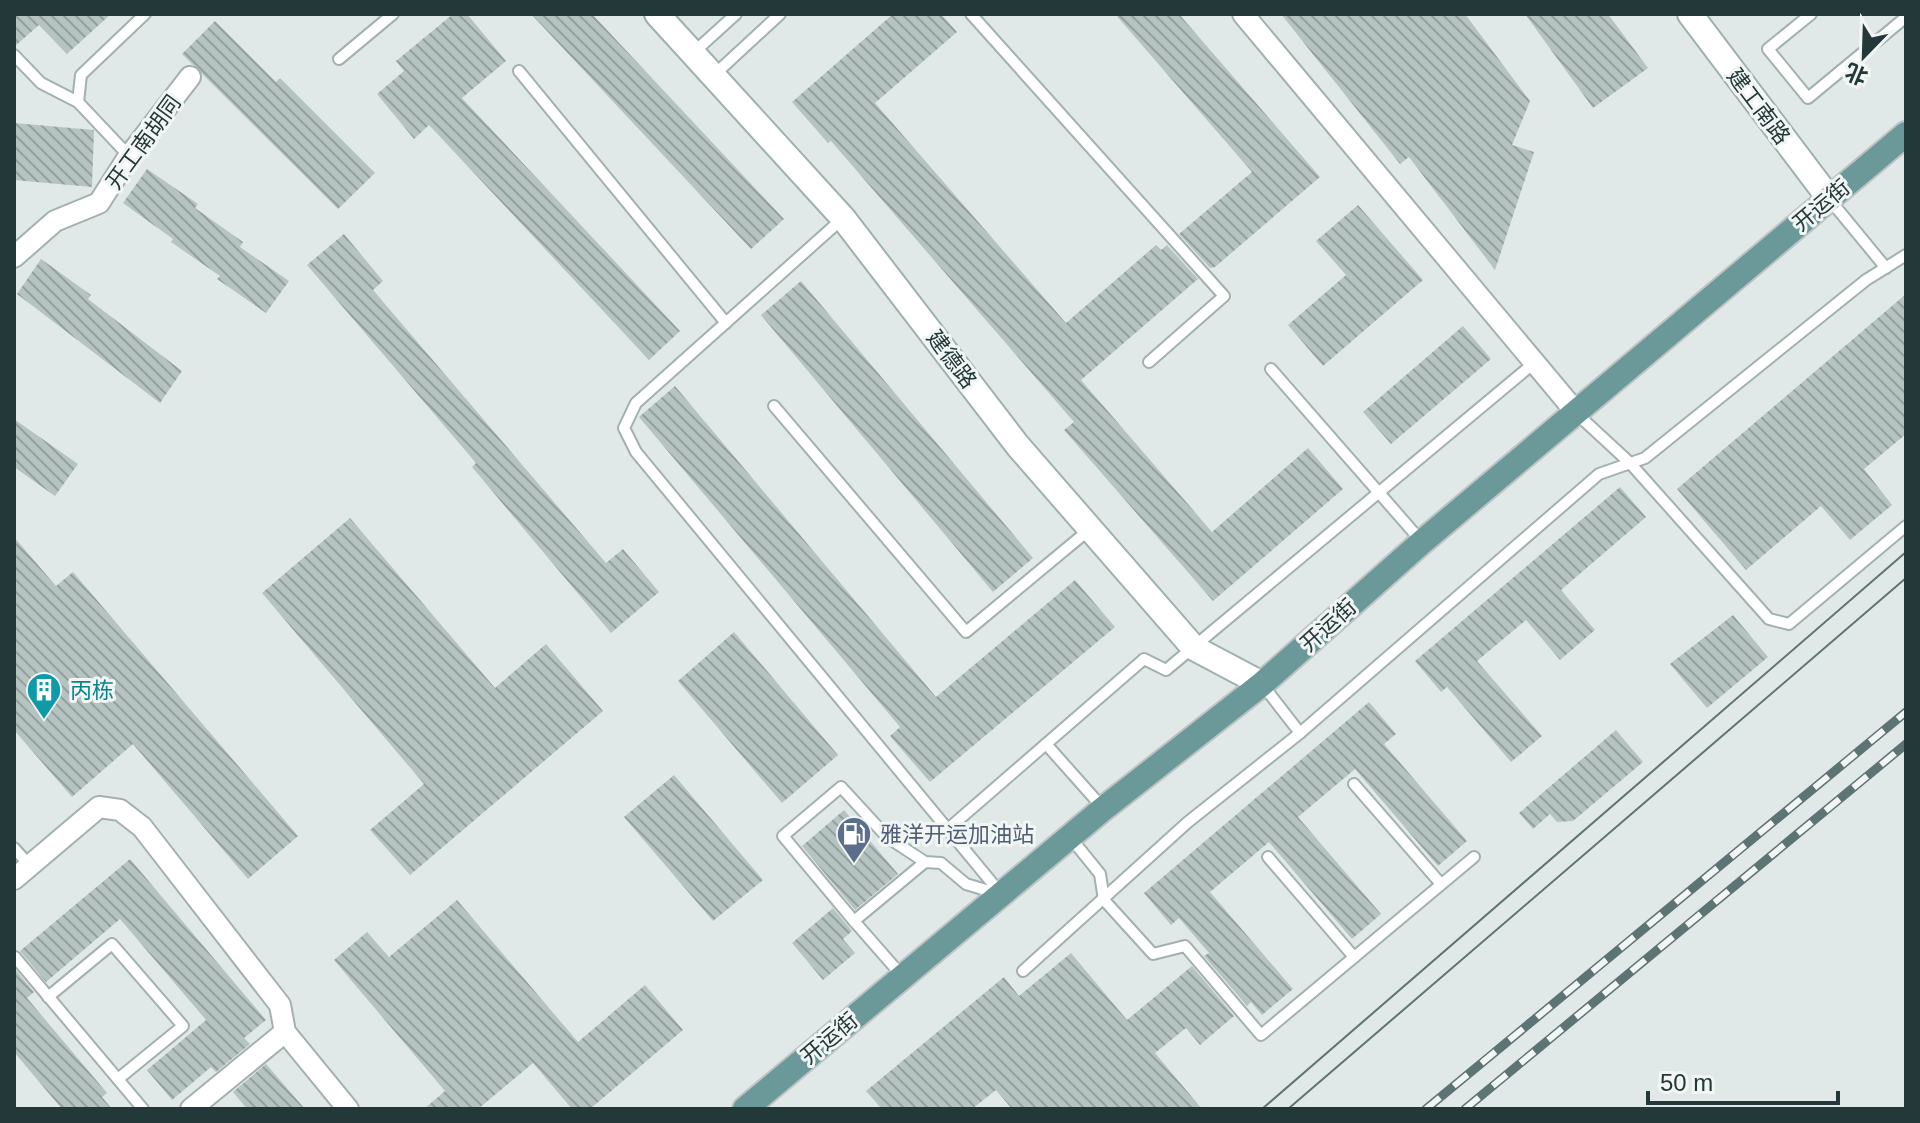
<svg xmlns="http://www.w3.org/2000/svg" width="1920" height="1123" font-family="Helvetica,'Noto Sans SC',sans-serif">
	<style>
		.building { fill: url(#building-back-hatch) }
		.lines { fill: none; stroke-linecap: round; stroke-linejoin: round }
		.lane-casing { stroke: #a4b0b0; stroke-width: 14 }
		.street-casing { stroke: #a4b0b0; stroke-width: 24 }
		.secondary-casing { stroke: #9eb1af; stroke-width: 28 }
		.primary-casing { stroke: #bdc3c3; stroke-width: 28 }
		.lane { stroke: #fff; stroke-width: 10 }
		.street { stroke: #fff; stroke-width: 20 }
		.secondary { stroke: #fff; stroke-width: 24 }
		.primary { stroke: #6b9999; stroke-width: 24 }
		.tram { stroke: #5e7373; stroke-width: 2 }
		.rail-casing { stroke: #5e7373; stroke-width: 9 }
		.rail { stroke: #f1f6f5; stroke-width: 6; stroke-dasharray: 18; stroke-linecap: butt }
		.labels { text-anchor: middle; stroke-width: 6; stroke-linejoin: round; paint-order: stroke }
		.street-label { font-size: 22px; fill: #233838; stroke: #f1f6f5 }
		.culture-label { font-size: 22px; fill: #0d838f; stroke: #f1f6f5; text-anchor: start }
		.service-label { font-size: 22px; fill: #4e5e75; stroke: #f1f6f5; text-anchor: start }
	</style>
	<defs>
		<pattern id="building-back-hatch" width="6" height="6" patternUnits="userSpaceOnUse" patternTransform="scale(2)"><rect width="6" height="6" fill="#b6c4c1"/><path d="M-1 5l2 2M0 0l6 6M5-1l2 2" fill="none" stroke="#94a09e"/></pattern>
	</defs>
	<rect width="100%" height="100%" fill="#e1e9e8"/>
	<g class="building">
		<path d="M 14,14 L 111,14 L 67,54 L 39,25 L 14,47 Z"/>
		<path d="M 453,14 L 467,14 L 506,61 L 462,98 L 680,331 L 649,360 L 429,125 L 414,139 L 377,94 L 404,71 L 396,61 Z"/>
		<path d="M 531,14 L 592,14 L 784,219 L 751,249 Z"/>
		<path d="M 893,14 L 941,14 L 957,32 L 875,103 L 1066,323 L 1156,245 L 1161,250 L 1167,245 L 1198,279 L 1081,380 L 1212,532 L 1308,448 L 1343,489 L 1213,601 L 1064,430 L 1074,422 L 831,141 L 828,143 L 792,102 Z"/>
		<path d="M 1115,14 L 1179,14 L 1320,177 L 1215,267 L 1210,268 L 1179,234 L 1252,172 Z"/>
		<path d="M 1281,14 L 1465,14 L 1530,101 L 1512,145 L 1534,152 L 1495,270 L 1409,157 L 1400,164 Z"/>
		<path d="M 1525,14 L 1608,14 L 1648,68 L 1593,108 Z"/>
		<path d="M 215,21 L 276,82 L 280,78 L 375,173 L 338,209 L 182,54 Z"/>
		<path d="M 14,123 L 94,130 L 92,187 L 14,180 Z"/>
		<path d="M 147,169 L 198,204 L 195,208 L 243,242 L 240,247 L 289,281 L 266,313 L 217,279 L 220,276 L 171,242 L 173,239 L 123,203 Z"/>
		<path d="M 1358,205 L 1423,280 L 1323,366 L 1288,325 L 1346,275 L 1316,241 Z"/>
		<path d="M 344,234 L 383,281 L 373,290 L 606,563 L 623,549 L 659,592 L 611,633 L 472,467 L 476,463 L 307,265 Z"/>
		<path d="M 41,259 L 91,295 L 88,299 L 182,371 L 160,403 L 17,294 Z"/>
		<path d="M 801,281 L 1033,558 L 993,592 L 761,315 Z"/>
		<path d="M 1906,294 L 1906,434 L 1864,469 L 1892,505 L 1850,540 L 1821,506 L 1746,570 L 1677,489 Z"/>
		<path d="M 1463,326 L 1491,359 L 1391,444 L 1363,412 Z"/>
		<path d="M 675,386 L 936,697 L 1075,580 L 1115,627 L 930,782 L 890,736 L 900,727 L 639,417 Z"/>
		<path d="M 14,419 L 78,464 L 55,496 L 14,467 Z"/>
		<path d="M 1620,487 L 1646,517 L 1561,590 L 1595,630 L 1560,660 L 1526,620 L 1477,661 L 1542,736 L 1511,762 L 1447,687 L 1441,692 L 1415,661 Z"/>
		<path d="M 350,518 L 495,688 L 546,644 L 603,711 L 410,875 L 370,830 L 424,784 L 262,593 Z"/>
		<path d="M 14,537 L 56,586 L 73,572 L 298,836 L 248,879 L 133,744 L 72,797 L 14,730 Z"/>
		<path d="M 1733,615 L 1768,657 L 1707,708 L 1670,664 Z"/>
		<path d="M 734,632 L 838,755 L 782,803 L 678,681 Z"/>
		<path d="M 1369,702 L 1396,734 L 1384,744 L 1467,841 L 1438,866 L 1355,769 L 1298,817 L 1381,914 L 1352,939 L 1269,842 L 1210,892 L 1293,989 L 1262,1015 L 1251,1002 L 1247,1006 L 1204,956 L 1209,953 L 1179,918 L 1171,925 L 1144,893 Z"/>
		<path d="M 1616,730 L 1643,762 L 1573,821 L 1557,822 L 1550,814 L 1533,829 L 1519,813 Z"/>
		<path d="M 674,775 L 763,880 L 713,921 L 624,817 Z"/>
		<path d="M 844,810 L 898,874 L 855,910 L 802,846 Z"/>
		<path d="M 130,859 L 266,1020 L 244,1038 L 250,1044 L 216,1072 L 211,1067 L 172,1100 L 147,1070 L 206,1020 L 120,919 L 46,982 L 20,951 Z"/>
		<path d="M 457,900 L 578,1042 L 645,985 L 683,1030 L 590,1109 L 572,1109 L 533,1063 L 478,1109 L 424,1109 L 445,1091 L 334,960 L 367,932 L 389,957 Z"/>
		<path d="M 833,908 L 852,931 L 843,939 L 855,953 L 823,980 L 792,943 Z"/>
		<path d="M 1071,953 L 1127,1020 L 1192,966 L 1234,1016 L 1200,1045 L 1186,1028 L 1155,1053 L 1202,1109 L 1012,1109 L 996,1090 L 972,1109 L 882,1109 L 866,1091 L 1004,977 L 1019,996 Z"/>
		<path d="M 14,968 L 34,992 L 27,998 L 107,1093 L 102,1097 L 112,1109 L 62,1109 L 14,1052 Z"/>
		<path d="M 266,1064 L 305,1109 L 247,1109 L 233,1092 Z"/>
	</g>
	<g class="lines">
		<defs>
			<g id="lane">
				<path d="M 971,14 L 1224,296 L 1149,362"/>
				<path d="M 1811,14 L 1768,49 L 1808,98 L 1906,17"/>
				<path d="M 693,53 L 736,14"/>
				<path d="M 14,55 L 41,83 L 78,102"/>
				<path d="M 339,59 L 393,14"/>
				<path d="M 519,71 L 726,323"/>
				<path d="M 713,76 L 780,14"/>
				<path d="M 129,156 L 78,102 L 81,75 L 145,14"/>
				<path d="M 1830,200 L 1886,268"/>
				<path d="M 842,219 L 636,403 L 624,428 L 636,452 L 1002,895 L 966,884 L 941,863 L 925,862 L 854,921 L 903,977"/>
				<path d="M 1271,369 L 1422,542"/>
				<path d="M 774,406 L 966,632 L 1090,529"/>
				<path d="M 1576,413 L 1630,463 L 1769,619 L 1789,624 L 1906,526"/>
				<path d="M 1262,684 L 1300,733"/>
				<path d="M 1046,744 L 1102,807"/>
				<path d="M 1354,784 L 1441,884"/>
				<path d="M 948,829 L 1144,659 L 1166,670 L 1534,363"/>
				<path d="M 1070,837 L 1100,874 L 1104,900 L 1153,954 L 1185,946 L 1261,1035 L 1474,857"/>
				<path d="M 14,848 L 30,866"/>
				<path d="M 1268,857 L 1354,957"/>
				<path d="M 854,921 L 783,836 L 841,787 L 887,837 L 925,862"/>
				<path d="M 15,957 L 143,1109"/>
				<path d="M 1023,971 L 1188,822 L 1300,733 L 1599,474 L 1645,458 L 1866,280 L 1906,255"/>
				<path d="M 48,997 L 112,944 L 183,1026 L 118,1079"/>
			</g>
			<g id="street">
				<path d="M 1243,14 L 1575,411"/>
				<path d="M 14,257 L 55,221 L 99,203 L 129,156 L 190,77"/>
				<path d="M 14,879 L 99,807 L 120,810 L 142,827 L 280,1005 L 285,1032 L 348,1109"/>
				<path d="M 191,1109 L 285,1032"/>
			</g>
			<g id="secondary">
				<path d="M 657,14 L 843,218 L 1018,446 L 1194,648 L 1262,684"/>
				<path d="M 1690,14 L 1829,198"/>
			</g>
			<path id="primary" d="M 745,1109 L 1103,809 L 1262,684 L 1422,542 L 1906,134"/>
		</defs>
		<use href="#lane" class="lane-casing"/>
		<use href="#street" class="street-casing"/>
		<use href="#secondary" class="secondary-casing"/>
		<use href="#primary" class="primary-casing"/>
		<use href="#lane" class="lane"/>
		<use href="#street" class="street"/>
		<use href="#secondary" class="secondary"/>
		<use href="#primary" class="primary"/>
		<g class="tram">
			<path d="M 1262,1109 L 1906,552"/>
			<path d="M 1288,1109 L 1906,578"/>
		</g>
		<defs>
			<g id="rail">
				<path d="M 1426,1109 L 1906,712"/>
				<path d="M 1465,1109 L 1906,744"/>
			</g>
		</defs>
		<use href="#rail" class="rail-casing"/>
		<use href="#rail" class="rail"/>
	</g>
	<defs>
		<symbol id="building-pin" viewBox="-11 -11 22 30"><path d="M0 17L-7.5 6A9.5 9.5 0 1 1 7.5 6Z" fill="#0f9aa8" stroke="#f1f6f5"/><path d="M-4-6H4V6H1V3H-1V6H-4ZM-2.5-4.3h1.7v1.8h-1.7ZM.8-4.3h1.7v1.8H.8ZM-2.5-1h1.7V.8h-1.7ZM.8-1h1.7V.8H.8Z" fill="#fff"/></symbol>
		<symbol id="fuel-pin" viewBox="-11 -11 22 30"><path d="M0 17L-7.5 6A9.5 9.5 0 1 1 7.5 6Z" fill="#5c6f8a" stroke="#f1f6f5"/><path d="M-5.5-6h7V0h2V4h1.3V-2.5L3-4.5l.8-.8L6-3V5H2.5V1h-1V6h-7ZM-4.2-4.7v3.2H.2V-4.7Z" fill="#fff"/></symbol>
	</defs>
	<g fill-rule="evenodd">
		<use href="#building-pin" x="24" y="670" width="40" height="54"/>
		<use href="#fuel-pin" x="834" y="814" width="40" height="54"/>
	</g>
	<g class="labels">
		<g class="street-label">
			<text transform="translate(1759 106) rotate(53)" y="8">建工南路</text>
			<text transform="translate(143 142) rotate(-54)" y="8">开工南胡同</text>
			<text transform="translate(1821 205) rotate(-40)" y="8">开运街</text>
			<text transform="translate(952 359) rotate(53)" y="8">建德路</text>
			<text transform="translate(1328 625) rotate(-42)" y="8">开运街</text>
			<text transform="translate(829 1038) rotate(-40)" y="8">开运街</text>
		</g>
		<g class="culture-label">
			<text x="70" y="698">丙栋</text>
		</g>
		<g class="service-label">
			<text x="880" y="842">雅洋开运加油站</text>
		</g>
	</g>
	<rect width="1920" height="1123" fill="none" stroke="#233838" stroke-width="32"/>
	<g transform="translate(1864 56) rotate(203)" stroke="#f1f6f5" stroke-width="6" paint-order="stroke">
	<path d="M0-6L14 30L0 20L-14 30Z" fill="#233838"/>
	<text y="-12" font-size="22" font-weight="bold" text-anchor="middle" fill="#233838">北</text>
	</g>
	<path d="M1648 1091v12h190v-12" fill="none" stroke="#233838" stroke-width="4"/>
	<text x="1660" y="1091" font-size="24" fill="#233838" stroke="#f1f6f5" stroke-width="6" paint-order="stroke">50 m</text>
</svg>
